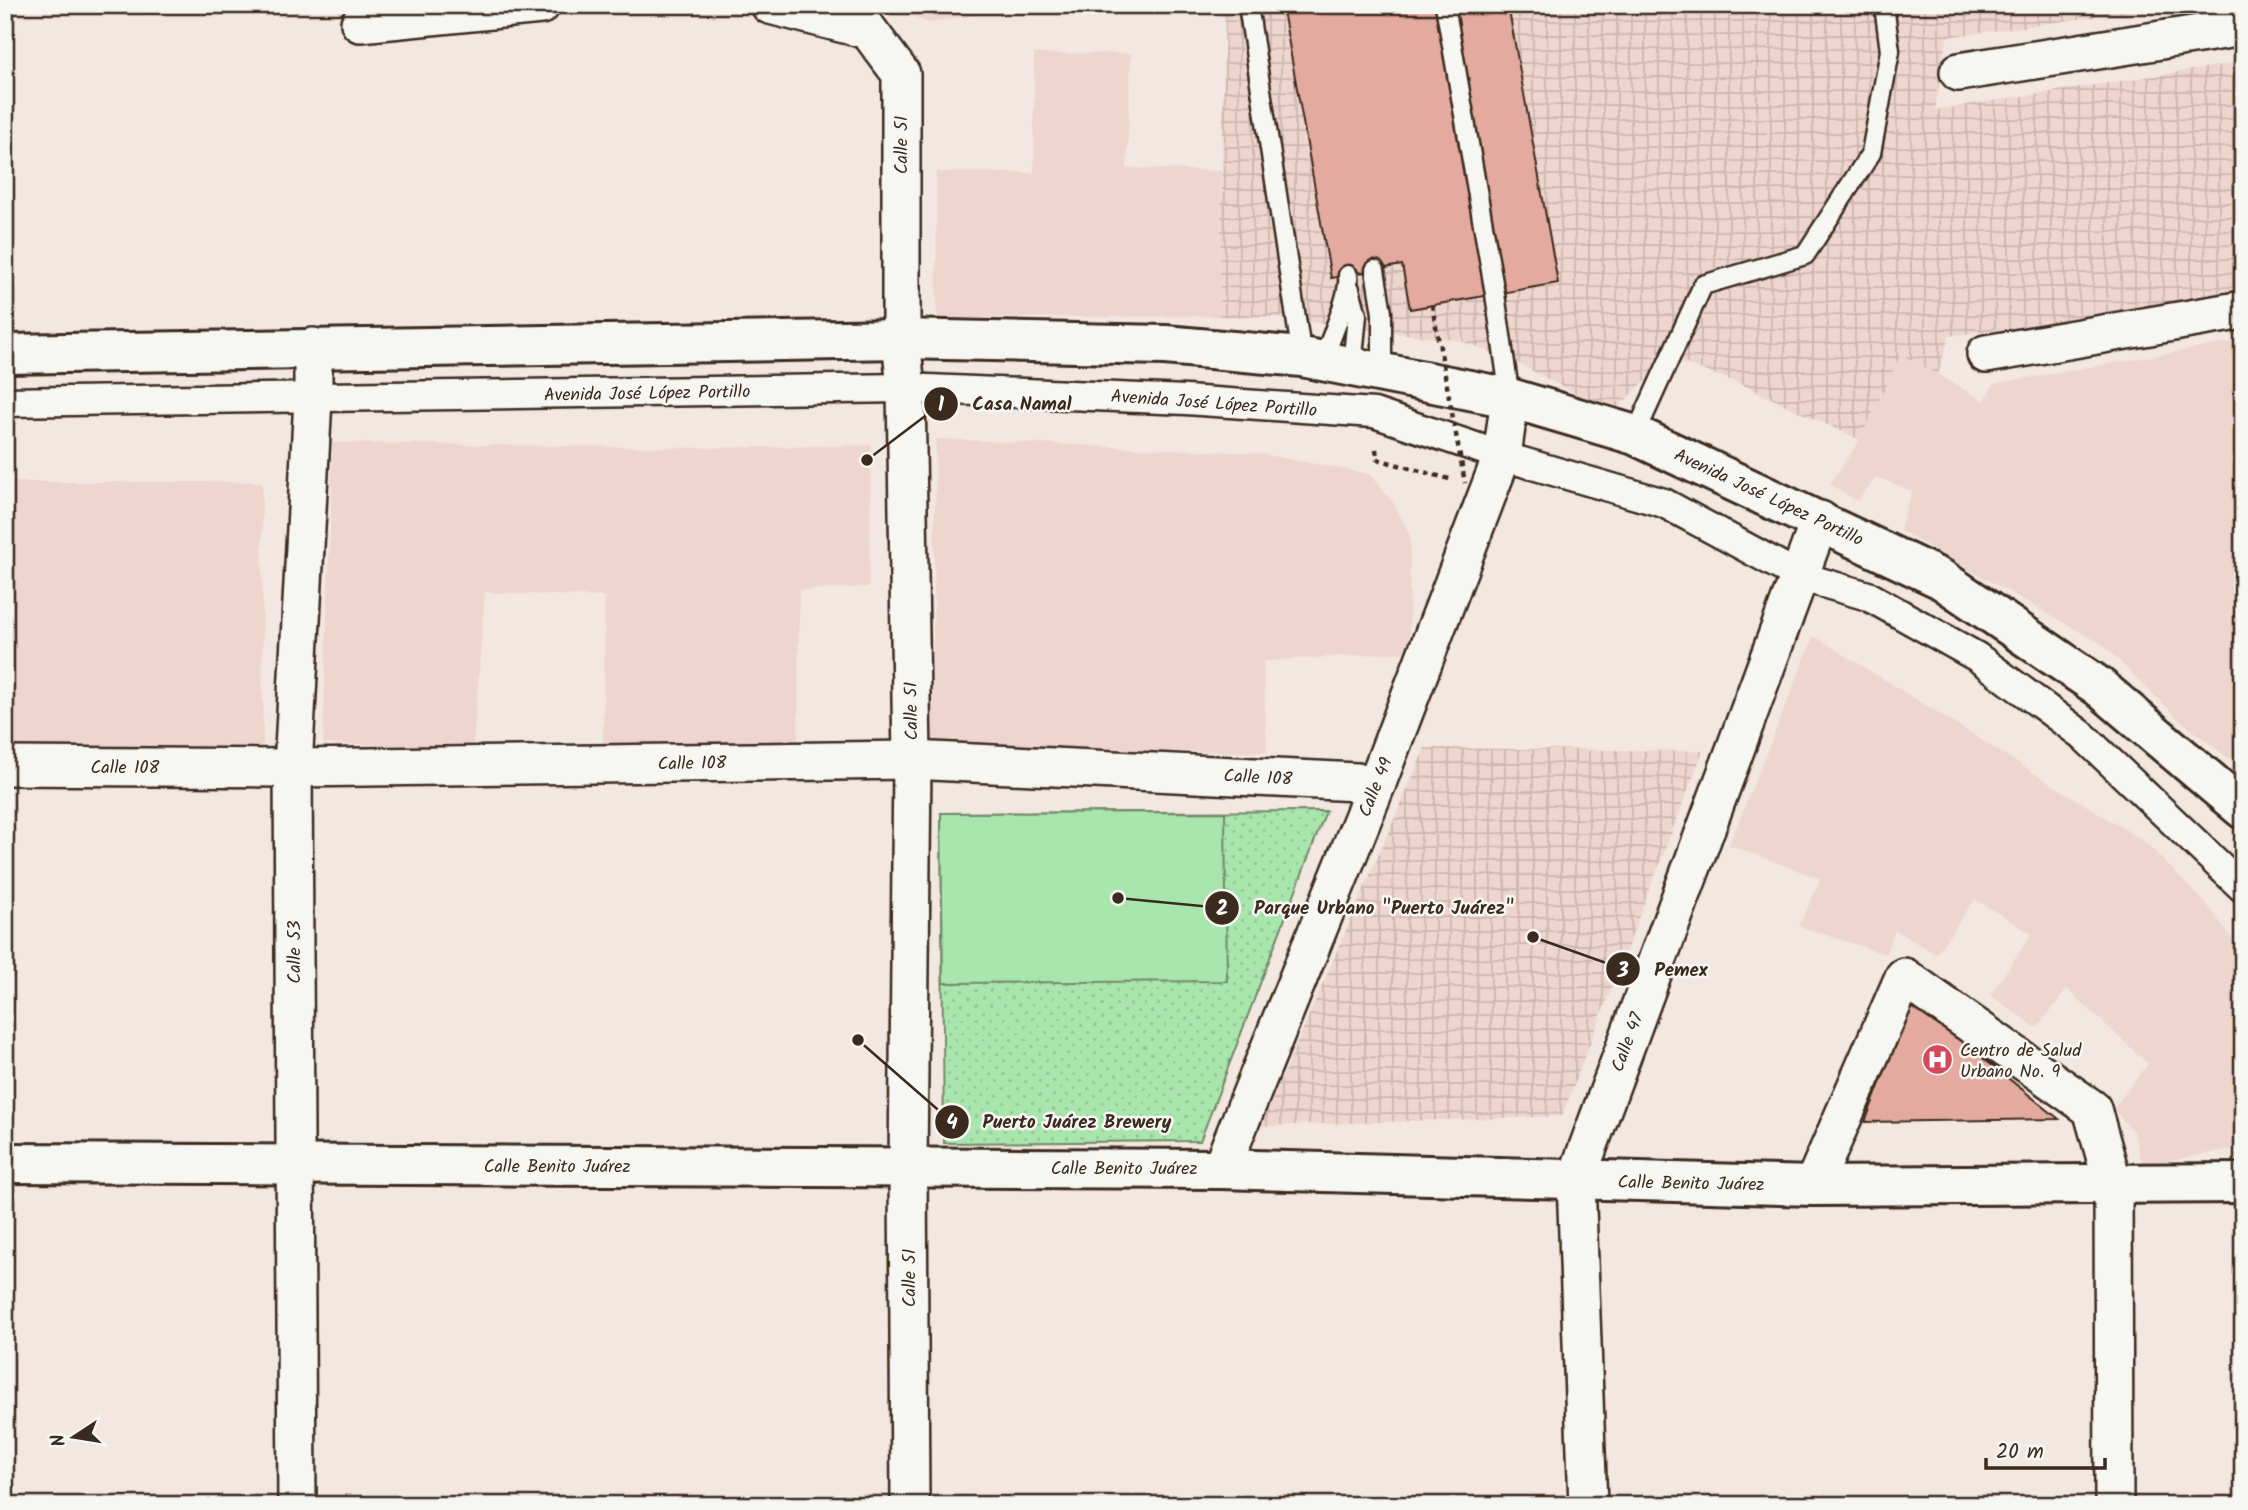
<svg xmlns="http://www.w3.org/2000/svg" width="2248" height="1510" font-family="Kalam,sans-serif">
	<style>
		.built { fill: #eed5cd }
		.industrial { fill: url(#industrial-grid) }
		.park { fill: url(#park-dots); stroke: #728866; stroke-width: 2 }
		.pitch { fill: #a9e6ad; stroke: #728866; stroke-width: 2 }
		.building { fill: #e4aa9f; stroke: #3b2a1e; stroke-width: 2 }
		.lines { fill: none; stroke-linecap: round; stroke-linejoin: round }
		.service-casing { stroke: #3b2a1e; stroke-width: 23 }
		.pedestrian-casing { stroke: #3b2a1e; stroke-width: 33 }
		.minor-casing { stroke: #3b2a1e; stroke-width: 42 }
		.tertiary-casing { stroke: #3b2a1e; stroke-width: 44 }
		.secondary-casing { stroke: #3b2a1e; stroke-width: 44 }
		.path { stroke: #3b2a1e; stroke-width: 4.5; stroke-dasharray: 5 5; stroke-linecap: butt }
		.service { stroke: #f6f6f2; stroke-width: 18 }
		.pedestrian { stroke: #f6f6f2; stroke-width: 28 }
		.minor { stroke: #f6f6f2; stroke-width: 37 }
		.tertiary { stroke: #f6f6f2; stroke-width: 38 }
		.secondary { stroke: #f6f6f2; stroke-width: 38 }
		.path-bridge { stroke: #3b2a1e; stroke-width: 4.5; stroke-dasharray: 5 5; stroke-linecap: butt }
		.labels { text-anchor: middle; stroke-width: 5; stroke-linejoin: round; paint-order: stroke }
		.street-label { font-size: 18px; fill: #3b2a1e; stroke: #f6f6f2 }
		.poi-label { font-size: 18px; fill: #3b2a1e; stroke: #f6f6f2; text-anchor: start }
		.leader { fill: none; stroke: #3b2a1e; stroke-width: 2.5 }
		.callout-dot { fill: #3b2a1e; stroke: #f6f6f2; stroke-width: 2.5 }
		.mark-label { font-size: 21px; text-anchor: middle; font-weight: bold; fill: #fff }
		.callout-label { font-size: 19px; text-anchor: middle; font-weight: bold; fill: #3b2a1e; stroke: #f6f6f2; stroke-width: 5; stroke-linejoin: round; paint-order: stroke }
	</style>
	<defs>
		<pattern id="industrial-grid" width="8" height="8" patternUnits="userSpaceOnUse" patternTransform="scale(1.75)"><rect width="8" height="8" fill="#eed5cd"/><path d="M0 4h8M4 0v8" fill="none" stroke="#cdb7b0"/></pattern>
		<pattern id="park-dots" width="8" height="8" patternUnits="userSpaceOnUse" patternTransform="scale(1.75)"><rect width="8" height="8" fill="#a9e6ad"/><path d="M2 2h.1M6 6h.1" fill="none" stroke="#92c594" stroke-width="1.8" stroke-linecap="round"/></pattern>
	</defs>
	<rect width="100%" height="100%" fill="#f2e7e1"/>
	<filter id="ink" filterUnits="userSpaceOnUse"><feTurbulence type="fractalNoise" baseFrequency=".0143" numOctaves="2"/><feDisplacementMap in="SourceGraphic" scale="14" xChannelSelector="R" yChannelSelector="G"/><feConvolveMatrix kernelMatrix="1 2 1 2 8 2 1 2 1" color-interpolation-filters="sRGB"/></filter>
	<g filter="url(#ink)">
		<g class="built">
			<path d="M 889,5 L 1030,5 L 928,23 Z"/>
			<path d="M 1131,53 L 1127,168 L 1221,171 L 1219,316 L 937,318 L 936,172 L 1034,173 L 1034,54 Z"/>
			<path d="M 2243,340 L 2243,770 L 2180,720 L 2102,644 L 1899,530 L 1912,491 L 1877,477 L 1857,501 L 1830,484 L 1860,440 L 1901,353 L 1984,401 L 1994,384 Z"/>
			<path d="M 936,439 L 1255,453 L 1369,474 L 1392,501 L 1410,535 L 1409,652 L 1263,661 L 1267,752 L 932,749 Z"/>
			<path d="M 333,443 L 706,448 L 871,445 L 869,587 L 799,590 L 798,748 L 694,741 L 603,744 L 605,597 L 485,592 L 473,746 L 323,744 Z"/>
			<path d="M 5,482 L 262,482 L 263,746 L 5,747 Z"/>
			<path d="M 1814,636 L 2145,842 L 2208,906 L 2243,953 L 2243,1147 L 2143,1165 L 2133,1131 L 2113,1109 L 2148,1064 L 2067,989 L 2037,1028 L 1990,995 L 2032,934 L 1975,899 L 1936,954 L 1895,930 L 1885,954 L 1799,926 L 1821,879 L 1729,845 Z"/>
		</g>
		<g class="industrial">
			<path d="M 1225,5 L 2184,5 L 1947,37 L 1935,110 L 2243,62 L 2243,295 L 1949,336 L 1938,375 L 1901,354 L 1860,440 L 1736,382 L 1669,358 L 1612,413 L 1514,361 L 1461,341 L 1270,317 L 1219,316 Z"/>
			<path d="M 1425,748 L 1703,751 L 1562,1116 L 1261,1126 Z"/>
		</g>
		<path class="park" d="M 1326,811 L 1200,1141 L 944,1143 L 941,813 Z"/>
		<path class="pitch" d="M 1225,812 L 1227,981 L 943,983 L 941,813 Z"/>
		<g class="building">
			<path d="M 1282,5 L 1508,5 L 1558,283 L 1410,309 L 1402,265 L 1331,278 Z"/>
			<path d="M 1912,1001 L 2059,1119 L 1865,1122 Z"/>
		</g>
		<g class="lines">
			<defs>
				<g id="service">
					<path d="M 1248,5 L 1302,357"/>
					<path d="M 1445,5 L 1495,294 L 1510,398"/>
					<path d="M 1375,270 L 1382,313 L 1382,372"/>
					<path d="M 1350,289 L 1357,315 L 1352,367"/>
					<path d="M 1323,361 C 1330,338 1351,295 1348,275"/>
					<path d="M 1635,435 L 1703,285 L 1805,255 L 1871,153 L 1890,51 L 1884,5"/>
				</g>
				<path id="pedestrian" d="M 5,402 L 906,388 L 1186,400 L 1374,413 L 1502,456 L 1664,503 L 1799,576 L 1868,596 L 1977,657 L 2082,735 L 2243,888"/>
				<g id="minor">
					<path d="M 770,5 L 868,30 L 901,74 L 901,339 L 906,388 L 912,760 L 908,1167 L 910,1505"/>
					<path d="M 360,23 L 541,5"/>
					<path d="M 1959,72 L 2243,27"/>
					<path d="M 1986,354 L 2243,310"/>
					<path d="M 5,766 L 293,768 L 912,760 L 1377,783"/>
					<path d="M 1221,1169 L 1377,783 L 1502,456 L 1510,398"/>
					<path d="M 1813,1186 L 1904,977 L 2092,1109 L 2113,1184 L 2114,1505"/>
					<path d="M 297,1505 L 293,768 L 313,399 L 313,347"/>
					<path d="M 1588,1505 L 1576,1180 L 1820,520"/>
				</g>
				<path id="tertiary" d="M 5,1163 L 1221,1169 L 1813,1186 L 2243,1183"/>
				<path id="secondary" d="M 5,354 L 901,339 L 1165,345 L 1302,357 L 1510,398 L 1635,435 L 1941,579 L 2098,686 L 2243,809"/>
			</defs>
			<use href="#service" class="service-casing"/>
			<use href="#pedestrian" class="pedestrian-casing"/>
			<use href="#minor" class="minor-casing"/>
			<use href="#tertiary" class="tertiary-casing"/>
			<use href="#secondary" class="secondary-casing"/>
			<path class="path" d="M 1376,449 L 1377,459 L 1453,480"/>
			<use href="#service" class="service"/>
			<use href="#pedestrian" class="pedestrian"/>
			<use href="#minor" class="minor"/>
			<use href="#tertiary" class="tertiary"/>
			<use href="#secondary" class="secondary"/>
			<path class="path-bridge" d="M 1432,305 L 1465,483"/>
		</g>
	</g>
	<defs>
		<symbol id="hospital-disc" viewBox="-11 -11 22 22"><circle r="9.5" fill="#d1495b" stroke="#f6f6f2"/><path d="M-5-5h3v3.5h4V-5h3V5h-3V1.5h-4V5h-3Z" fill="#fff"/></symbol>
	</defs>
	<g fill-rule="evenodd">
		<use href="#hospital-disc" x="1920" y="1042" width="35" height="35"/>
	</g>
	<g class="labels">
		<g class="street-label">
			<text transform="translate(901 145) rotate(-90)" y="6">Calle 51</text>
			<text transform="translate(647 393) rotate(-1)" y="6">Avenida José López Portillo</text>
			<text transform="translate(1214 403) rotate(4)" y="6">Avenida José López Portillo</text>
			<text transform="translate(1769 497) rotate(25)" y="6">Avenida José López Portillo</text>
			<text transform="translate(911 711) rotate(-91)" y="6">Calle 51</text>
			<text transform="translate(692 763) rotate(-1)" y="6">Calle 108</text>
			<text x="125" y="773">Calle 108</text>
			<text transform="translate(1258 777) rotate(3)" y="6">Calle 108</text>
			<text transform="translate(1375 787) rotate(-68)" y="6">Calle 49</text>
			<text transform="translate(294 952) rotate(-90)" y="6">Calle 53</text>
			<text transform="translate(1627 1042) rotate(-70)" y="6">Calle 47</text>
			<text x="557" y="1172">Calle Benito Juárez</text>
			<text x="1124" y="1174">Calle Benito Juárez</text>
			<text transform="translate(1691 1183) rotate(1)" y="6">Calle Benito Juárez</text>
			<text transform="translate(909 1278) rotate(-90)" y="6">Calle 51</text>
		</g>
		<g class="poi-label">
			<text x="1960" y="1056">Centro de Salud<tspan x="1960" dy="21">Urbano No. 9</tspan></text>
		</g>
	</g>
	<path class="leader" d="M867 460L941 404M1118 898L1222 908M1533 937L1623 969M858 1040L952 1122"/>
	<g class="callout-dot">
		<circle cx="867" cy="460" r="7"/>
		<circle cx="1118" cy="898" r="7"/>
		<circle cx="1533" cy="937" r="7"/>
		<circle cx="858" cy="1040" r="7"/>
		<circle cx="941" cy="404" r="18"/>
		<circle cx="1222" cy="908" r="18"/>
		<circle cx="1623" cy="969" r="18"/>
		<circle cx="952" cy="1122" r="18"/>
	</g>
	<g class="mark-label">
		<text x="941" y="411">1</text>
		<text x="1222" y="915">2</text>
		<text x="1623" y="977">3</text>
		<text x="952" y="1129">4</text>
	</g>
	<g class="callout-label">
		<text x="1022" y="410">Casa Namal</text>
		<text x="1384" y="914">Parque Urbano "Puerto Juárez"</text>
		<text x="1681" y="976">Pemex</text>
		<text x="1077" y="1128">Puerto Juárez Brewery</text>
	</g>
	<rect width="2248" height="1510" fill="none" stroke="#f6f6f2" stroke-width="28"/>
	<rect x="14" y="14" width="2220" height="1482" fill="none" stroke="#3b2a1e" stroke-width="2.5" filter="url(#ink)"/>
	<g transform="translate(74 1437) rotate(258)" stroke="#f6f6f2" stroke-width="5" paint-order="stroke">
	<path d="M0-5L12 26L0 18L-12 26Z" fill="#3b2a1e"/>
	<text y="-10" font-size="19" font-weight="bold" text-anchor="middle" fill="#3b2a1e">N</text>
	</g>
	<path d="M1986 1458v10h119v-10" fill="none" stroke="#3b2a1e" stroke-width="3.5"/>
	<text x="1996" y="1458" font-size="21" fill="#3b2a1e" stroke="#f6f6f2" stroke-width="5" paint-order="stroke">20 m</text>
</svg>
